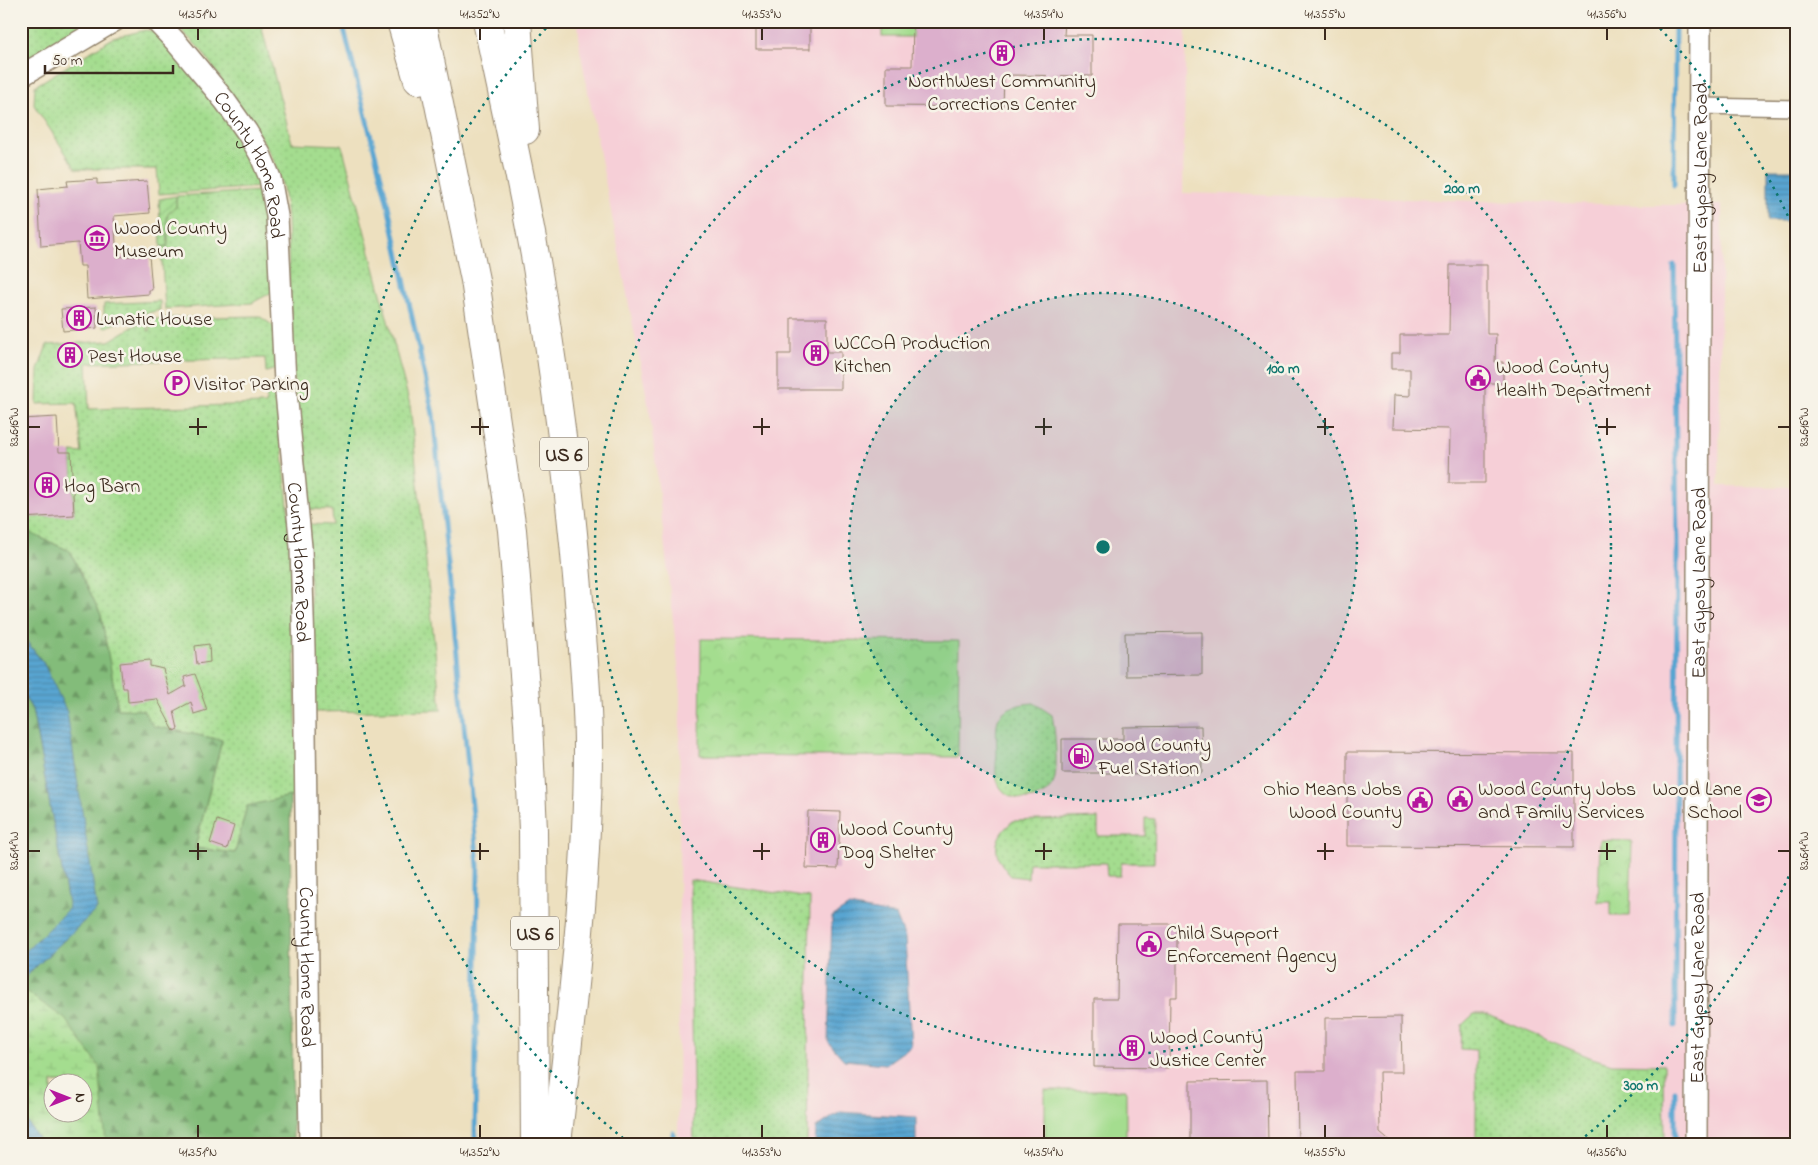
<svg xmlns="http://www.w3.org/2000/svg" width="1818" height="1165" font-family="'Indie Flower',sans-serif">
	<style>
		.built { fill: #f6cfd7 }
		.grass { fill: url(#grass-dots); stroke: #708456 }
		.forest { fill: url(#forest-firs); stroke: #5f734c; fill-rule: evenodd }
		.wetland { fill: url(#wetland-marsh); stroke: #708456; fill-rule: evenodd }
		.park { fill: url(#park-crowns); stroke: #708456 }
		.garden { fill: url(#garden-furrows); stroke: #708456 }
		.pitch { fill: #a4dd8f; stroke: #708456 }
		.water { fill: url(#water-rules); stroke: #4a6878 }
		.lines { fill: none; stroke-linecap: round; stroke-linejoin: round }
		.stream { stroke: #59a5d1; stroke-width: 5 }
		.building { fill: #dcafcc }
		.street-casing { stroke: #94856e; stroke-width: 18 }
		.secondary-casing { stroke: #94856e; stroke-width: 24 }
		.highway-casing { stroke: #94856e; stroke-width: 30 }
		.street { stroke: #fff; stroke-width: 15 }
		.secondary { stroke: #fff; stroke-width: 21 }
		.highway { stroke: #fff; stroke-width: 28 }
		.ticks { fill: none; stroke: #3b2a1e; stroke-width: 2 }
		.ring { fill: none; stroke: #0f766e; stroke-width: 2.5; stroke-dasharray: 2.5 5 }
		.labels { text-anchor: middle; stroke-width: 5; stroke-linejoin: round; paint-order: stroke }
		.shield { fill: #f7f3e8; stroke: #73665b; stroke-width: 1 }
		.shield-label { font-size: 19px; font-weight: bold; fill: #3b2a1e }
		.poi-label { font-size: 20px; fill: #3b2a1e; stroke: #f7f3e8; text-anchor: start }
		.street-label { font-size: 20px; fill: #3b2a1e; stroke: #f7f3e8 }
		.centre { fill: #0f766e; stroke: #f7f3e8; stroke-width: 2.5 }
		.ring-label { font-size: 15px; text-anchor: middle; font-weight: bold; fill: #0f766e; stroke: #f7f3e8; stroke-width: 5; stroke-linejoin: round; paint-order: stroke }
		.neatline { fill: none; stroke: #3b2a1e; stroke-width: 2 }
		.ticks-label { font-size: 12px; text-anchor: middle; fill: #3b2a1e }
	</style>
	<defs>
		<pattern id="grass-dots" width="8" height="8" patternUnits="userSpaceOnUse" patternTransform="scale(1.25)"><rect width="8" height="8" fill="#a4dd8f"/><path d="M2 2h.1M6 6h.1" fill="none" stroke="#8ebe7b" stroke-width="1.8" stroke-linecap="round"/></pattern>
		<pattern id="forest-firs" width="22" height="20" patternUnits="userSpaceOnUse" patternTransform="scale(1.25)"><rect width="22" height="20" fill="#83bc7a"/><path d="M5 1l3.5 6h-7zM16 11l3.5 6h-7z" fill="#6c9963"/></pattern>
		<pattern id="wetland-marsh" width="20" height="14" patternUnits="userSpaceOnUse" patternTransform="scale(1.25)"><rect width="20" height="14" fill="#a4dd8f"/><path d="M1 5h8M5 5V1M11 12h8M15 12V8" fill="none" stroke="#8ebe7b"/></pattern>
		<pattern id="park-crowns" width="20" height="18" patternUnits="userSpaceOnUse" patternTransform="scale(1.25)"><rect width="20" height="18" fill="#a4dd8f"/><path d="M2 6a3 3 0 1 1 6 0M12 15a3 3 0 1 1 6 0" fill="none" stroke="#8ebe7b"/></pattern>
		<pattern id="garden-furrows" width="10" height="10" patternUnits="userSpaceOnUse" patternTransform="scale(1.25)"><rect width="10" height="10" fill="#a4dd8f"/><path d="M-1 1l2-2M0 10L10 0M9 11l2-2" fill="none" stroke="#8ebe7b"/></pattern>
		<pattern id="water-rules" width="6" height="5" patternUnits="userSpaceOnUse" patternTransform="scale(1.25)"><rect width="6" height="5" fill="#59a5d1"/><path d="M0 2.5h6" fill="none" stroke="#4b87a9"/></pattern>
	</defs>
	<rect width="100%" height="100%" fill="#f7f3e8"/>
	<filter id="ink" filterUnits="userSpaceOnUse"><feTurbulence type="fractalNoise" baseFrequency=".02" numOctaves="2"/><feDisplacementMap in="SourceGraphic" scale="10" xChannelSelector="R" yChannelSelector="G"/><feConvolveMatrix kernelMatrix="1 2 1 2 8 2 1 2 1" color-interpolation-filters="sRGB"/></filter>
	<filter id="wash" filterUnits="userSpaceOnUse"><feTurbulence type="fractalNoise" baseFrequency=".0096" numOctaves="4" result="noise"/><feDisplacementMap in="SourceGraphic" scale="20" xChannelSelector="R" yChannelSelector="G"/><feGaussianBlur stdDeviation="1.12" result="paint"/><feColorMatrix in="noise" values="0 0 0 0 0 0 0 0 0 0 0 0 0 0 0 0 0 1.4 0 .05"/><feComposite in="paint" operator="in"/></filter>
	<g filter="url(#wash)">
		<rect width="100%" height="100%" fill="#ede0bf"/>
		<path class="built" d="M 578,21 L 1186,21 L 1183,193 L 1638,205 L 1722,205 L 1719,486 L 1797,487 L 1797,1144 L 678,1144 L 680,683 L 650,414 L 580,50 Z"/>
		<g class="grass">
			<path d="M 21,21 L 109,21 L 21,67 Z"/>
			<path d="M 172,21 L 260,21 L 292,143 L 342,145 L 410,405 L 441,710 L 314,712 L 308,524 L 333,525 L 332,510 L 307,509 L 292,358 L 287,216 L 283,187 L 274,161 L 262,139 L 202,51 Z"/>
			<path d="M 145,30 L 159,32 L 254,156 L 261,187 L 159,194 L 157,169 L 76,169 L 34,105 L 35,86 L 113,38 Z"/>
			<path d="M 260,191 L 267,198 L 274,291 L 252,303 L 165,309 L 161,247 L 166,247 L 168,243 L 167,216 L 170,211 L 176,207 L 176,196 Z"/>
			<path d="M 160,301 L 160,310 L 135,316 L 104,328 L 104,304 Z"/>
			<path d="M 259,316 L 275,327 L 276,369 L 266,372 L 265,358 L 87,363 L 89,409 L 266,404 L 266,391 L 278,400 L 292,550 L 298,796 L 247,806 L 235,853 L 195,848 L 222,740 L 152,726 L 143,710 L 117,709 L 101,615 L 70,551 L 21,529 L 21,518 L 74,514 L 71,452 L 82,453 L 76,403 L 37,404 L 38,370 L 47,345 L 109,341 L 134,326 L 147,321 L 148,331 L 150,331 L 150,320 L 164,318 Z"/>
			<path d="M 1034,703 L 1052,715 C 1055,728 1059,772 1053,784 C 1043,803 1009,805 999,785 C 994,776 996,764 997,754 C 997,746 995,728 998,720 C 1003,706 1022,704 1034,703 Z"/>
			<path d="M 1098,818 L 1098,836 L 1145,836 L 1145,818 L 1155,819 L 1154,863 L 1121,863 L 1120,876 L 1107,876 L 1106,863 L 1029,863 L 1028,878 L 1011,876 C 992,856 991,839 1013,821 Z"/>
			<path d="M 690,880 L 810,898 L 807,1144 L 694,1144 Z"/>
			<path d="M 1474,1014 L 1485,1014 L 1592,1058 L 1612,1064 L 1664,1065 L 1665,1144 L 1476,1144 L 1476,1050 L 1461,1049 L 1462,1025 Z"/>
		</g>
		<g class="forest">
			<path d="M 21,529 L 70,551 L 101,615 L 118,709 L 143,710 L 153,726 L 222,740 L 195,848 L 235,853 L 247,806 L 290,796 L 293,1144 L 42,1144 L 21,1113 L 21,981 L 97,909 L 44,664 L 21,634 ZM 52,1082 L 82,1082 L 82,1112 L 52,1112 Z"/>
			<path d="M 21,691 L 32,709 L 69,908 L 21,956 Z"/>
		</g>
		<path class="wetland" d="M 21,988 L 65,1019 L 99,1066 L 106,1144 L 42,1144 L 21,1113 ZM 52,1082 L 82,1082 L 82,1112 L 52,1112 Z"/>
		<g class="park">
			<path d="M 701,639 L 959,641 L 958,757 L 700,755 Z"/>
			<path d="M 1600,840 L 1632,841 L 1630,916 L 1611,916 L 1611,902 L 1598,902 Z"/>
		</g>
		<path class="garden" d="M 176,196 L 176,207 L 170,211 L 167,216 L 168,246 L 161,247 L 159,199 Z"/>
		<g class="pitch">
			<rect x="882" y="21" width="31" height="16"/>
			<rect x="1045" y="1090" width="81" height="54"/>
		</g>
		<g class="water">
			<rect x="1768" y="170" width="29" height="51"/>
			<path d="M 21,634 L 44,664 L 67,712 L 97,909 L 21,981 L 21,956 L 69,908 L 32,709 L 21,691 Z"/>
			<path d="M 849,906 L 896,915 L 905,938 L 911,1046 L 886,1064 L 844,1060 L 828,1042 L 832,917 Z"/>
			<path d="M 840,1112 L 916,1117 L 916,1144 L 815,1144 L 816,1128 Z"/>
			<path d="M 21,1113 L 42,1144 L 21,1144 Z"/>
		</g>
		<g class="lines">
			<g class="stream">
				<path d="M 342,21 L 387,201 L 433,414 L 478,866 L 475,1144"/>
				<path d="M 1674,185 L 1675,21"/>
				<path d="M 1674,265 L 1677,551 L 1675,1026"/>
				<path d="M 673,1144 L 673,1133"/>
				<path d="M 1675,1144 L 1675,1091"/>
			</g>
		</g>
		<g id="blocks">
			<g class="building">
				<path d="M 913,21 L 1065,21 L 1064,35 L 1092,35 L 1092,76 L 1004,75 L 1003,107 L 886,106 L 886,66 L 912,66 Z"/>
				<rect x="756" y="27" width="54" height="22"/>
				<path d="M 97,179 L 97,184 L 147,181 L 150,213 L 114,216 L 117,257 L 149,255 L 152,290 L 149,290 L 149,294 L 87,299 L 85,266 L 80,266 L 78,243 L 41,246 L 38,189 L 68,186 L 67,181 Z"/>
				<path d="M 1450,265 L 1487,265 L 1487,334 L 1496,334 L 1495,362 L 1503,362 L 1503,383 L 1485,383 L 1485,483 L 1449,483 L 1450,429 L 1393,428 L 1394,395 L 1410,396 L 1410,369 L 1391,369 L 1391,353 L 1400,353 L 1400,335 L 1449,335 Z"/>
				<path d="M 96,307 L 97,328 L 63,331 L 61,309 Z"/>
				<path d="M 791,318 L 827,318 L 827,352 L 841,352 L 841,389 L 778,389 L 778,354 L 791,354 Z"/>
				<path d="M 57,417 L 59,452 L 71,452 L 74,515 L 21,518 L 21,419 Z"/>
				<path d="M 1202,632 L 1202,675 L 1126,676 L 1125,633 Z"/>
				<path d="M 209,644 L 210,662 L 197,664 L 195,646 Z"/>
				<path d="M 150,660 L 150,666 L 163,669 L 170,695 L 186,686 L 184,677 L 195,674 L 203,695 L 202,696 L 207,710 L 194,714 L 191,702 L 174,711 L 178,729 L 174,731 L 157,699 L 128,702 L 127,688 L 123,688 L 120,663 Z"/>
				<path d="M 1201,726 L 1202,773 L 1124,775 L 1124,773 L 1062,773 L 1062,739 L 1123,739 L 1123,727 Z"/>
				<path d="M 1347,752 L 1574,753 L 1574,847 L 1347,846 Z"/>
				<path d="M 808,811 L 840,812 L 838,869 L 806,868 Z"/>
				<path d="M 217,820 L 234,826 L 227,849 L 210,843 Z"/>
				<path d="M 1118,924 L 1177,924 L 1177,997 L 1170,997 L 1169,1068 L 1094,1067 L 1094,999 L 1117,999 Z"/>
				<path d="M 1401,1017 L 1402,1072 L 1379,1072 L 1380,1133 L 1393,1144 L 1298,1144 L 1297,1071 L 1325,1071 L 1325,1018 Z"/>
				<path d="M 1267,1080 L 1268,1144 L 1190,1144 L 1190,1081 Z"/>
			</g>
		</g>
	</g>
	<g filter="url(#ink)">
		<use href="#blocks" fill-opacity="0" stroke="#94856e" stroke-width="1"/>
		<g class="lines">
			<defs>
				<path id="street" d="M 1699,106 L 1797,108"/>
				<g id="secondary">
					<path id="s1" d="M 156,21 L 176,42 L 225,101 L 247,132 L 260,154 L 270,178 L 277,216 L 285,382 L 301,547 L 304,650 L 310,1144"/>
					<path d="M 21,76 L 114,21"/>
					<path id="s2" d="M 1696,1144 L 1700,21"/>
				</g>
				<g id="highway">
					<path d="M 401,21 L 418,80"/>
					<path d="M 422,21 L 475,280 L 512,530 L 528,723 L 533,830 L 535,1144"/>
					<path d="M 487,21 C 504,101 522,181 536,261 C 554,369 569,478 578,588 C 582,641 588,694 588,747 C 588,880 571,1012 557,1144"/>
					<path d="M 517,21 L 525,130"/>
				</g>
			</defs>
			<use href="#street" class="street-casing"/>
			<use href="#secondary" class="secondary-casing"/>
			<use href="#highway" class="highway-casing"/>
			<use href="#street" class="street"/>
			<use href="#secondary" class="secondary"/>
			<use href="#highway" class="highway"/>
		</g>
	</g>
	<path class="ticks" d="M 198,28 L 198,40M 480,28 L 480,40M 762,28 L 762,40M 1044,28 L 1044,40M 1325,28 L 1325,40M 1607,28 L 1607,40M 198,418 L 198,435M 480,418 L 480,435M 762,418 L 762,435M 1044,418 L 1044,435M 1325,418 L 1325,435M 1607,418 L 1607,435M 28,427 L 40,427M 189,427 L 207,427M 471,427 L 489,427M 753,427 L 770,427M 1035,427 L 1052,427M 1317,427 L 1334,427M 1598,427 L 1616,427M 1778,427 L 1790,427M 198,843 L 198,860M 480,843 L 480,860M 762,843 L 762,860M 1044,843 L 1044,860M 1325,843 L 1325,860M 1607,843 L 1607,860M 28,851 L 40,851M 189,851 L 207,851M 471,851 L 489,851M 753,851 L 770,851M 1035,851 L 1052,851M 1317,851 L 1334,851M 1598,851 L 1616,851M 1778,851 L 1790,851M 198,1125 L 198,1138M 480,1125 L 480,1138M 762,1125 L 762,1138M 1044,1125 L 1044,1138M 1325,1125 L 1325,1138M 1607,1125 L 1607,1138"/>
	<circle cx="1103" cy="547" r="254" fill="#0f766e" fill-opacity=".12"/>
	<g class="ring">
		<circle cx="1103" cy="547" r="254"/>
		<circle cx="1103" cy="547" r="508"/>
		<path d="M1795 863A761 761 0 0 1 1577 1143M629 1143A761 761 0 0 1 551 23M1655 23A761 761 0 0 1 1795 231"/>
	</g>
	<defs>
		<symbol id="building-ring" viewBox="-11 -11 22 22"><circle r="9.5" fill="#f7f3e8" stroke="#b5179e" stroke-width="1.5"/><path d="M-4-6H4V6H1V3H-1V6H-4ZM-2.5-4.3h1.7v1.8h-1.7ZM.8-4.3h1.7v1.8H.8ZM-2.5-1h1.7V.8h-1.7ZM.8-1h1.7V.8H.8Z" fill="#b5179e"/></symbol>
		<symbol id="museum-ring" viewBox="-11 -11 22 22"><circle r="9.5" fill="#f7f3e8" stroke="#b5179e" stroke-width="1.5"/><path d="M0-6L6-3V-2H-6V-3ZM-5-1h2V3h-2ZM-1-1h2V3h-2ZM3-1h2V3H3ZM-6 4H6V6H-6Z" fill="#b5179e"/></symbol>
		<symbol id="civic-ring" viewBox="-11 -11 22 22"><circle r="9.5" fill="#f7f3e8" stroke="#b5179e" stroke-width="1.5"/><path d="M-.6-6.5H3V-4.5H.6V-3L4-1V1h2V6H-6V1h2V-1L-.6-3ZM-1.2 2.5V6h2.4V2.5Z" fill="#b5179e"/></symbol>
		<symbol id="parking-ring" viewBox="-11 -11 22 22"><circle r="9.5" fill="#f7f3e8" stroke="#b5179e" stroke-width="1.5"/><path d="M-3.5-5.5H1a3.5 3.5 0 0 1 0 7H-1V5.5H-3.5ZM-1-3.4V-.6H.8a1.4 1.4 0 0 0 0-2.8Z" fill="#b5179e"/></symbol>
		<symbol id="fuel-ring" viewBox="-11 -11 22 22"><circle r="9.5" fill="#f7f3e8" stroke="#b5179e" stroke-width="1.5"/><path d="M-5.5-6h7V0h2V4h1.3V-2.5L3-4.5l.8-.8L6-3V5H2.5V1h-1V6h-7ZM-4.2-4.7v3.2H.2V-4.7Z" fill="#b5179e"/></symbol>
		<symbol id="school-ring" viewBox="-11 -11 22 22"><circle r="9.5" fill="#f7f3e8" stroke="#b5179e" stroke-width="1.5"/><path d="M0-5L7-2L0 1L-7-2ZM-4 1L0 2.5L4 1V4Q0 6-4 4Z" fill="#b5179e"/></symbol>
	</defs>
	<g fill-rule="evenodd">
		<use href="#building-ring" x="988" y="39" width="28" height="28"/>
		<use href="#museum-ring" x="83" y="224" width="28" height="28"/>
		<use href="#building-ring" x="65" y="304" width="28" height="28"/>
		<use href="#building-ring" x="802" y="339" width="28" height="28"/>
		<use href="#building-ring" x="56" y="341" width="28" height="28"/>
		<use href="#civic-ring" x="1464" y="364" width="28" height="28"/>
		<use href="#parking-ring" x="163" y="369" width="28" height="28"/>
		<use href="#building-ring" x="33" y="471" width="28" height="28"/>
		<use href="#fuel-ring" x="1067" y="742" width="28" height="28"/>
		<use href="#civic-ring" x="1446" y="785" width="28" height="28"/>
		<use href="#civic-ring" x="1406" y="786" width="28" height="28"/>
		<use href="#school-ring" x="1745" y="786" width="28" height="28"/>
		<use href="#building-ring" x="809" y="826" width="28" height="28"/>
		<use href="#civic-ring" x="1135" y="930" width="28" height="28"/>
		<use href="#building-ring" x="1118" y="1034" width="28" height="28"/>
	</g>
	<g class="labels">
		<g class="shield">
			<rect x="540" y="437.5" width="48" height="33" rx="4"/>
			<rect x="511" y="916.5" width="48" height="33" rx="4"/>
		</g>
		<g class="shield-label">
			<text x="564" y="461">US 6</text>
			<text x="535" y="940">US 6</text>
		</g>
		<g class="poi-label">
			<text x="1002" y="87" text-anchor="middle">NorthWest Community<tspan x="1002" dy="23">Corrections Center</tspan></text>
			<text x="114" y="234">Wood County<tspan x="114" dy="23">Museum</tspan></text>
			<text x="96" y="325">Lunatic House</text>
			<text x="834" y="349">WCCOA Production<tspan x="834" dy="23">Kitchen</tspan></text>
			<text x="88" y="362">Pest House</text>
			<text x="1496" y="373">Wood County<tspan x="1496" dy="23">Health Department</tspan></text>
			<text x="194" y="390">Visitor Parking</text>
			<text x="64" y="492">Hog Barn</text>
			<text x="1098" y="751">Wood County<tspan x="1098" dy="23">Fuel Station</tspan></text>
			<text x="1402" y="795" text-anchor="end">Ohio Means Jobs<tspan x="1402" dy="23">Wood County</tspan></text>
			<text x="1478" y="795">Wood County Jobs<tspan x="1478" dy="23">and Family Services</tspan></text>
			<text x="1742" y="795" text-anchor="end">Wood Lane<tspan x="1742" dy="23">School</tspan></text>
			<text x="840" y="835">Wood County<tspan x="840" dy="23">Dog Shelter</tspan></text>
			<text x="1166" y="939">Child Support<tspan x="1166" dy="23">Enforcement Agency</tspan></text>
			<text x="1150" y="1043">Wood County<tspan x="1150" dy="23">Justice Center</tspan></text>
		</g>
		<g class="street-label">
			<text dy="7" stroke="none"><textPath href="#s1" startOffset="176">County Home Road</textPath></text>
			<text dy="7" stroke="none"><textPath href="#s2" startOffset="966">East Gypsy Lane Road</textPath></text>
			<text dy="7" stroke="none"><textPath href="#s1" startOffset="581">County Home Road</textPath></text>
			<text dy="7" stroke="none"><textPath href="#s2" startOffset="561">East Gypsy Lane Road</textPath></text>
			<text dy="7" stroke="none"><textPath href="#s1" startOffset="986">County Home Road</textPath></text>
			<text dy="7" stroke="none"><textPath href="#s2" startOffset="156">East Gypsy Lane Road</textPath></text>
		</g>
	</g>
	<circle cx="1103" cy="547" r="8" class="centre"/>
	<g class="ring-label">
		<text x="1462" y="193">200 m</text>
		<text x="1283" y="373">100 m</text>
		<text x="1641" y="1090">300 m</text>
	</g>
	<rect width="1818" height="1165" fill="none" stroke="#f7f3e8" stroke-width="55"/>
	<g transform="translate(68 1098) rotate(90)"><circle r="24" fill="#f7f3e8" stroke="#aca397"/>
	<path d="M0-4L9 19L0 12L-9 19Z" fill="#b5179e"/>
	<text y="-8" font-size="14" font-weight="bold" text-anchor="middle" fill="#3b2a1e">N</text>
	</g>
	<path d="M45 65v8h128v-8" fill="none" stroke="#3b2a1e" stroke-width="2.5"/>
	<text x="52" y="65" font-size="15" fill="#3b2a1e" stroke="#f7f3e8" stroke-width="4" paint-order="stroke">50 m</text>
	<rect x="28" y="28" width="1762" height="1110" class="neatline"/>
	<g class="ticks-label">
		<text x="198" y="18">41.351°N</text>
		<text x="480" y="18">41.352°N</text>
		<text x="762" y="18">41.353°N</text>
		<text x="1044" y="18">41.354°N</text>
		<text x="1325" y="18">41.355°N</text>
		<text x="1607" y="18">41.356°N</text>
		<text transform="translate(1804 427) rotate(-90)" y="4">83.616°W</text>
		<text transform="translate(14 427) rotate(-90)" y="4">83.616°W</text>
		<text transform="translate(1804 851) rotate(-90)" y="4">83.614°W</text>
		<text transform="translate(14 851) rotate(-90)" y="4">83.614°W</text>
		<text x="198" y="1156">41.351°N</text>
		<text x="480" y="1156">41.352°N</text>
		<text x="762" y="1156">41.353°N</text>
		<text x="1044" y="1156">41.354°N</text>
		<text x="1325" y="1156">41.355°N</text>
		<text x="1607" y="1156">41.356°N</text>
	</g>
</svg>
